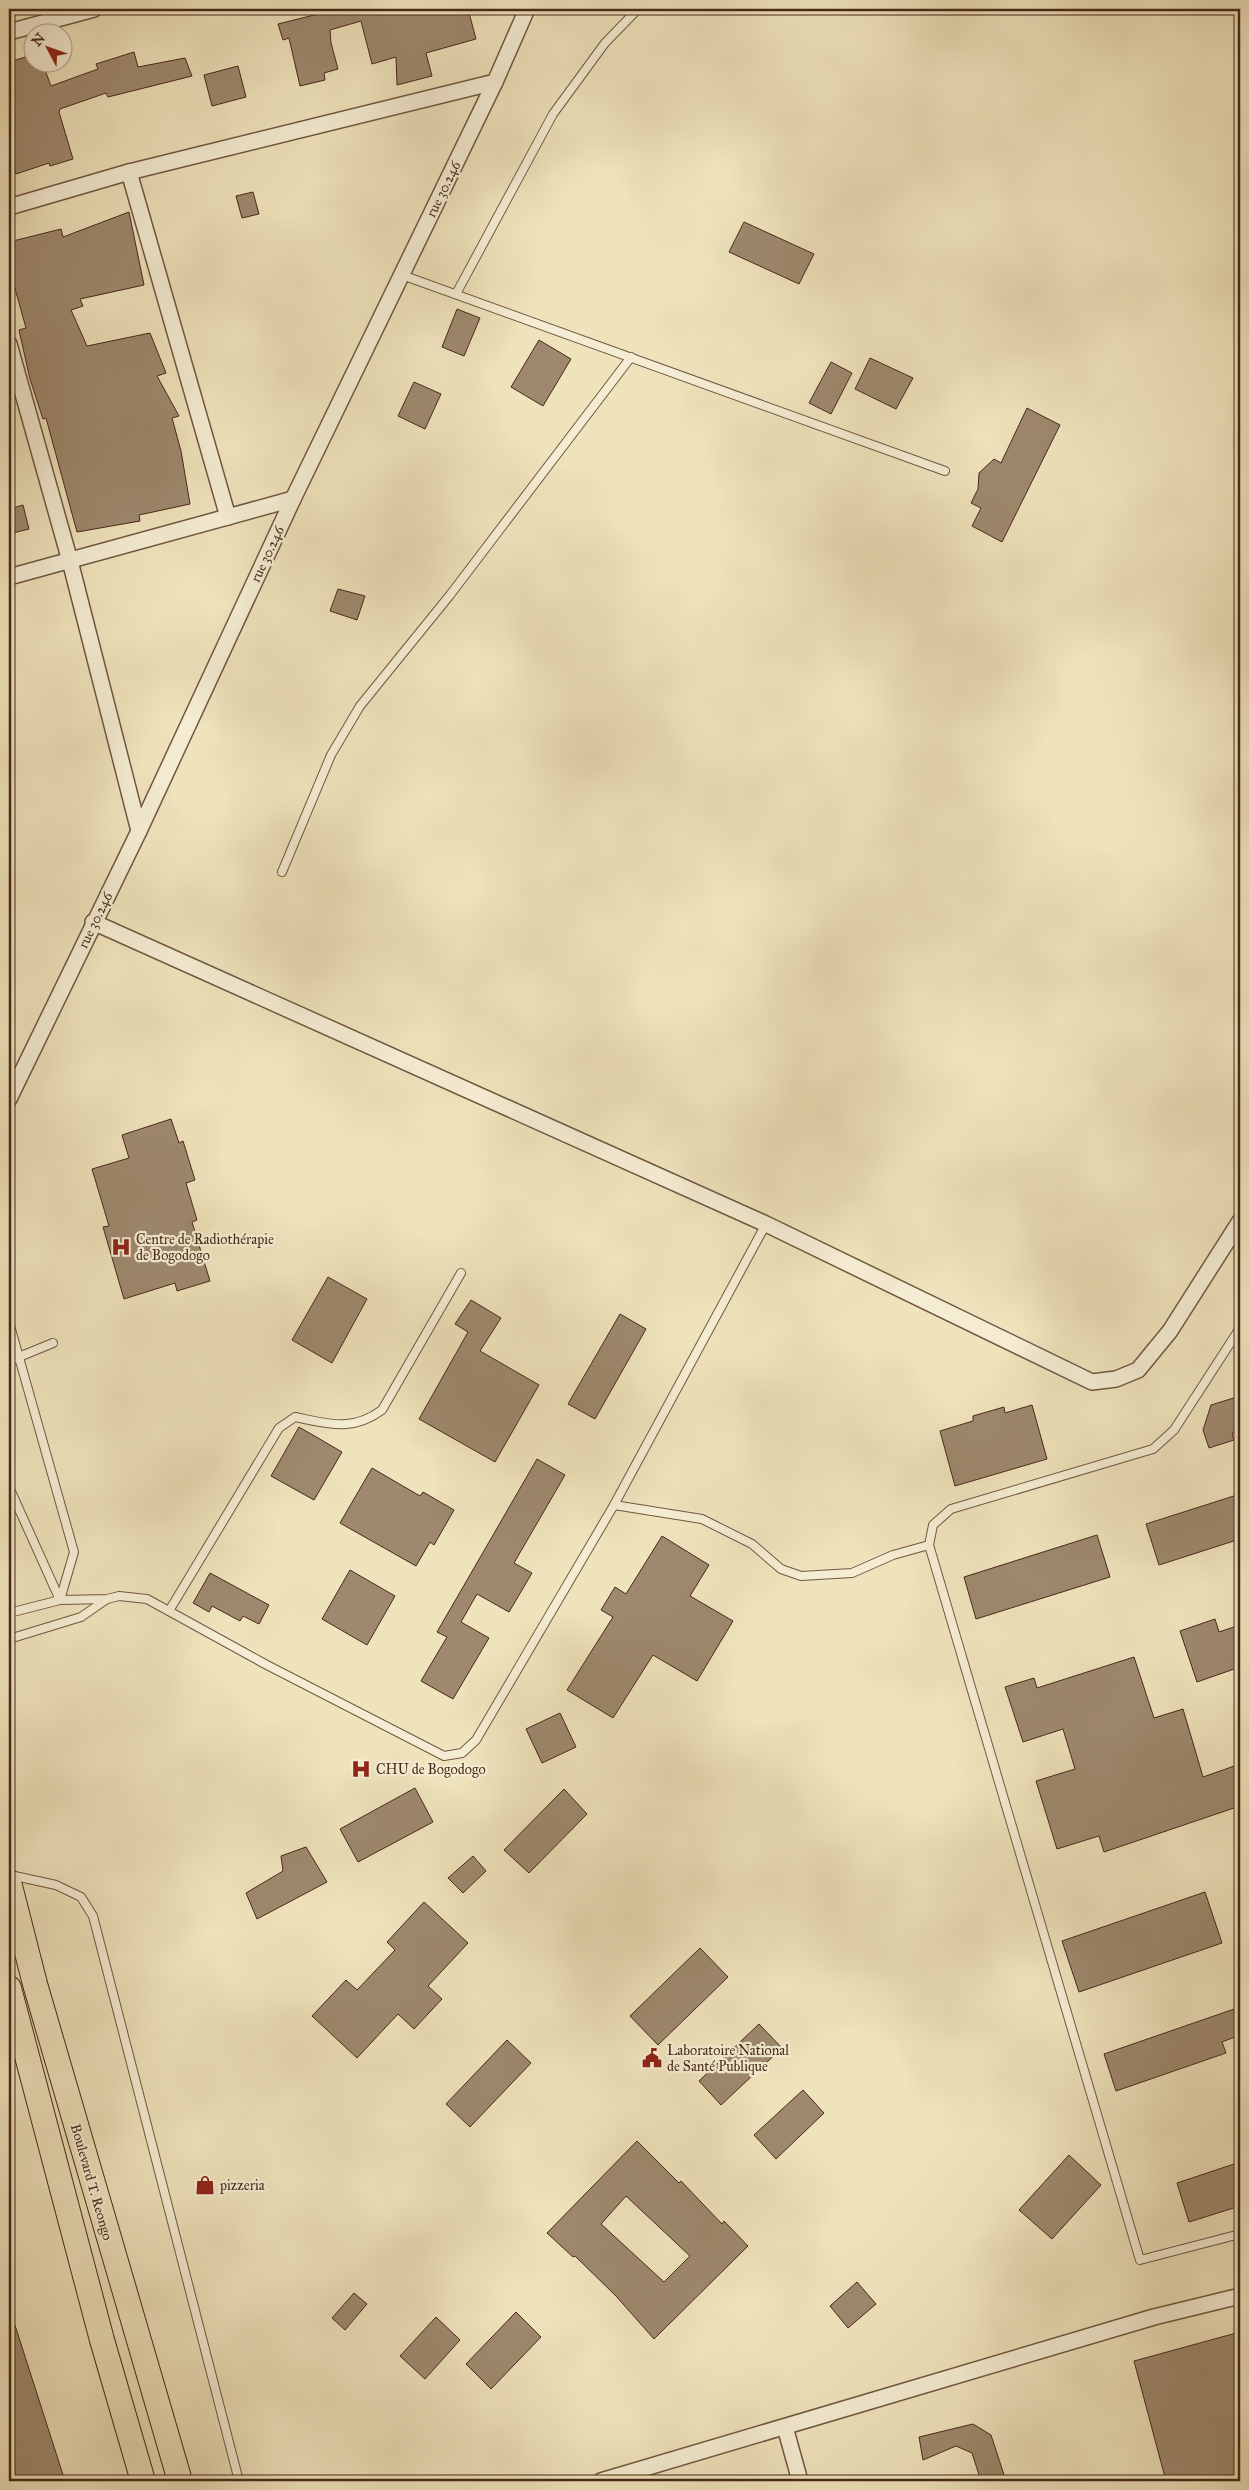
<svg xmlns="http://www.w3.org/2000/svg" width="1249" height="2490" font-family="'IM FELL Great Primer',serif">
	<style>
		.building { fill: #9e896e; stroke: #472819; fill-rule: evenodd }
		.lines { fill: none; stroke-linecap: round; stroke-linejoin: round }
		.lane-casing { stroke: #715742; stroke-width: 10 }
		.street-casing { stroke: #715742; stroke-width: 18 }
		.primary-casing { stroke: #472819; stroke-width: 26 }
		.lane { stroke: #f5edd3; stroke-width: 8 }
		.street { stroke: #f5edd3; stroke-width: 15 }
		.primary { stroke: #efe3bc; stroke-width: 24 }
		.labels { text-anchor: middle; stroke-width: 4.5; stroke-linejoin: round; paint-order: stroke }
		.street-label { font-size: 14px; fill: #472819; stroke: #f5edd3 }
		.poi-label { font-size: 14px; fill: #472819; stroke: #f5edd3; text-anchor: start }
	</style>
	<rect width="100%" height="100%" fill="#efe3bc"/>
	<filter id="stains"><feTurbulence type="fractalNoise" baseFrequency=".004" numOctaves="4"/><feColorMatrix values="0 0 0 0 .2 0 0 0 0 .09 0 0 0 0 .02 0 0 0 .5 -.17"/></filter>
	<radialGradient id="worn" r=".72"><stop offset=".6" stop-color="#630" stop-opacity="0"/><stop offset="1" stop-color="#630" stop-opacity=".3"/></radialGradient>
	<g class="building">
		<path d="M 325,9 L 468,9 L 476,39 L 426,53 L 432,76 L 397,85 L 396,57 L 372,64 L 361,21 L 330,30 L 331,43 L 338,69 L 324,73 L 325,80 L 300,86 L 289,38 L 283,40 L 278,24 L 326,12 Z"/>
		<path d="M 134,52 L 138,67 L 185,58 L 192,76 L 108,97 L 106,93 L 60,109 L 59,112 L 73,159 L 50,166 L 49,163 L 16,174 L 9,158 L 9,62 L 32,55 L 32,62 L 42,62 L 51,86 L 98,69 L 96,64 Z"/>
		<path d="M 238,66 L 246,97 L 212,106 L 204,75 Z"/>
		<path d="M 253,192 L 259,214 L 242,218 L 236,196 Z"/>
		<path d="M 129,212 L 144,285 L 80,299 L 83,306 L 71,310 L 87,346 L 150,333 L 166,373 L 157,376 L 179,416 L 172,418 L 181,451 L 190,504 L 139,515 L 140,521 L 77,532 L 46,418 L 43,419 L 30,379 L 19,330 L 26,328 L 9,267 L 9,242 L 61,229 L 63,237 Z"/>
		<path d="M 744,222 L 814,254 L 799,284 L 729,252 Z"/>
		<path d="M 457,309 L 480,318 L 464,356 L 442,347 Z"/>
		<path d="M 539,340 L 571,359 L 543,406 L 511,387 Z"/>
		<path d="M 870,358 L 913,378 L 896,409 L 855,389 Z"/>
		<path d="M 831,362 L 852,373 L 831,414 L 809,403 Z"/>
		<path d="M 414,382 L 441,394 L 425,429 L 398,416 Z"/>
		<path d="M 1027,408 L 1060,425 L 1002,542 L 972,526 L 981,508 L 971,503 L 978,489 L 979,473 L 994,459 L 1001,463 Z"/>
		<path d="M 23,505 L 29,529 L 9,534 L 9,509 Z"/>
		<path d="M 338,589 L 365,596 L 357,620 L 330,611 Z"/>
		<path d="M 171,1119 L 179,1143 L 183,1141 L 195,1180 L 186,1183 L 197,1220 L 192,1222 L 210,1281 L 177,1291 L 175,1283 L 124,1299 L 103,1227 L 109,1226 L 92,1169 L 129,1158 L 122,1135 Z"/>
		<path d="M 328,1277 L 367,1299 L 332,1363 L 292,1340 Z"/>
		<path d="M 471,1300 L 501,1318 L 480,1351 L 539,1385 L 495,1462 L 419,1419 L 468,1332 L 455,1324 Z"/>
		<path d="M 620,1314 L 646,1329 L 595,1419 L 568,1404 Z"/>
		<path d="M 1240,1396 L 1240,1431 L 1232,1433 L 1234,1440 L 1209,1448 L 1203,1430 L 1211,1405 Z"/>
		<path d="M 1032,1405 L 1047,1459 L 955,1486 L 940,1431 L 973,1421 L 973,1416 L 1004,1407 L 1005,1413 Z"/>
		<path d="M 299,1427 L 342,1452 L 314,1500 L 271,1476 Z"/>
		<path d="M 537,1459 L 565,1475 L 514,1563 L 532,1573 L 509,1612 L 477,1594 L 461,1622 L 489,1638 L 453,1699 L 421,1681 L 447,1637 L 437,1632 Z"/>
		<path d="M 372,1468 L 420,1496 L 423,1492 L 454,1510 L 434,1545 L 430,1542 L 416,1566 L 340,1523 Z"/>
		<path d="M 1240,1494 L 1240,1539 L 1159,1565 L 1146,1524 Z"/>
		<path d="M 1097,1535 L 1110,1577 L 976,1619 L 964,1577 Z"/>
		<path d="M 662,1536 L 709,1565 L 690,1596 L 733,1621 L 697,1681 L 653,1655 L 613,1718 L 567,1690 L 613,1617 L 601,1610 L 615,1587 L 626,1594 Z"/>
		<path d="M 350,1570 L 395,1596 L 367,1645 L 322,1619 Z"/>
		<path d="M 210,1573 L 269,1605 L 259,1624 L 243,1616 L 240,1621 L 212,1606 L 209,1612 L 193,1603 Z"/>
		<path d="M 1215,1619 L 1219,1632 L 1240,1625 L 1240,1667 L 1197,1682 L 1180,1631 Z"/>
		<path d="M 1134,1657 L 1154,1718 L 1183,1709 L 1203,1777 L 1240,1764 L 1240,1806 L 1104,1852 L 1099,1836 L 1057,1849 L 1036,1781 L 1075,1769 L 1063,1729 L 1023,1742 L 1005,1687 L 1034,1678 L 1037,1688 Z"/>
		<path d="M 560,1713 L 576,1747 L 542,1763 L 526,1729 Z"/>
		<path d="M 415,1788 L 433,1822 L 358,1862 L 340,1829 Z"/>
		<path d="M 564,1789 L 587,1814 L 529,1873 L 504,1850 Z"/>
		<path d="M 306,1847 L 327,1882 L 257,1919 L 246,1893 L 283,1871 L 281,1856 Z"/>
		<path d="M 473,1856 L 486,1871 L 463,1893 L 448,1878 Z"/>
		<path d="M 1205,1892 L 1222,1943 L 1079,1992 L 1062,1941 Z"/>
		<path d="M 424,1902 L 468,1943 L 428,1986 L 442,1999 L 414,2029 L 398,2014 L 357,2058 L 312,2016 L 346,1980 L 357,1990 L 395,1950 L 387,1942 Z"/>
		<path d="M 700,1948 L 728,1977 L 658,2045 L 630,2016 Z"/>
		<path d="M 1240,2007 L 1240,2035 L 1222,2042 L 1226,2053 L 1116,2091 L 1104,2054 Z"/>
		<path d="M 759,2024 L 782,2048 L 721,2105 L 699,2081 Z"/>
		<path d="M 507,2040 L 531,2063 L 470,2127 L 446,2104 Z"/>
		<path d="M 803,2090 L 824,2113 L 776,2159 L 754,2135 Z"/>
		<path d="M 637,2141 L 679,2183 L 681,2181 L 722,2224 L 724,2221 L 748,2246 L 654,2339 L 616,2296 L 575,2256 L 573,2257 L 547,2233 ZM 626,2196 L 690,2256 L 664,2282 L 601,2224 Z"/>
		<path d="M 1069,2155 L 1101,2185 L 1052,2239 L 1019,2210 Z"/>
		<path d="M 1240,2162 L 1240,2206 L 1189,2222 L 1177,2183 Z"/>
		<path d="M 857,2282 L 876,2304 L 848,2328 L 830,2306 Z"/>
		<path d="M 354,2293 L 367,2304 L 345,2330 L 332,2318 Z"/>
		<path d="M 516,2312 L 541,2337 L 491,2389 L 466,2364 Z"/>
		<path d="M 9,2316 L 12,2316 L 65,2481 L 9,2481 Z"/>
		<path d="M 436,2317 L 460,2340 L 425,2379 L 400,2356 Z"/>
		<path d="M 1240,2332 L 1240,2481 L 1166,2481 L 1134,2361 Z"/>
		<path d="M 973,2424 L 991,2435 L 1006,2481 L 981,2481 L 972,2453 L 956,2446 L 923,2460 L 919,2437 Z"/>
	</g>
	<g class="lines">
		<defs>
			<g id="lane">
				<path d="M 402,275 L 945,471"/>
				<path d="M 456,294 L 553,114 L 605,43 L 638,9"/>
				<path d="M 282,872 L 331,755 L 360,706 L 450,595 L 631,357"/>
				<path d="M 9,1322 L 74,1552 L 60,1600 L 9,1487"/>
				<path d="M 1240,1328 L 1174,1430 L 1153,1449 L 951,1509 L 933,1525 L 929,1545 L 1140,2260 L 1240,2234"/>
				<path d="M 9,1361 L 53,1343"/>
				<path d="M 614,1505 L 702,1519 L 752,1544 L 781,1569 L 801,1576 L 852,1573 L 893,1555 L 929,1545"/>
				<path d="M 169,1611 L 279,1428 L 295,1417 C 329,1424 352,1432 382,1410 L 461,1273"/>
				<path d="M 9,1613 L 60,1600 L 107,1599 L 119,1596 L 147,1599 L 265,1664 L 444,1756 L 462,1753 L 476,1740 L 614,1505 L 766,1224"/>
				<path d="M 9,1639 L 81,1617 L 107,1599"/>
				<path d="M 10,1875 L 56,1885 L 81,1897 L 93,1916 L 239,2481"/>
			</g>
			<g id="street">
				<path d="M 9,32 L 94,9"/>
				<path d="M 129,172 L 228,517"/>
				<path d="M 9,207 L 129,172 L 495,82"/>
				<path d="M 9,344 L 70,561 L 139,831"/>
				<path d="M 9,577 L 293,499"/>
				<path d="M 93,922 L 766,1224 L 1092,1382 L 1116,1379 L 1138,1370 L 1170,1331 L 1240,1221"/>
				<path d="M 9,1099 L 139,831 L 293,499 L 495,82 L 527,9"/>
				<path d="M 785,2427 L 800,2481"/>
				<path d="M 601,2481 L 1154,2317 L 1240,2296"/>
			</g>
			<g id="primary">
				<path d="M 9,1882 L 35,1984 L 180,2481"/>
				<path d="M 9,1988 L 102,2340 L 143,2481"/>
			</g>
		</defs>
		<use href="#lane" class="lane-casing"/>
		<use href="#street" class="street-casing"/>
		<use href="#primary" class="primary-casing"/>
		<use href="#lane" class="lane"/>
		<use href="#street" class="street"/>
		<use href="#primary" class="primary"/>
	</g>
	<defs>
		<symbol id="hospital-bare" viewBox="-9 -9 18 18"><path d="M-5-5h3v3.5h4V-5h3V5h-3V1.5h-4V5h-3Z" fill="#8f2418" stroke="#f5edd3" stroke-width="2.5" paint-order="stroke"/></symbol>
		<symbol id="civic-bare" viewBox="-9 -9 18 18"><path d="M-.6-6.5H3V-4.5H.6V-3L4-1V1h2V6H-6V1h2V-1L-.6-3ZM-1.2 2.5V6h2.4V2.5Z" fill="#8f2418" stroke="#f5edd3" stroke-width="2.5" paint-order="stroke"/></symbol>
		<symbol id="shop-bare" viewBox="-9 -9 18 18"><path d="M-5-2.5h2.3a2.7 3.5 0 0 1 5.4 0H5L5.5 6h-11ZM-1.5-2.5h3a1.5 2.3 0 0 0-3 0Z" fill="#8f2418" stroke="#f5edd3" stroke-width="2.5" paint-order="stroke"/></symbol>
	</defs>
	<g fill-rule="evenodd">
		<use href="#hospital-bare" x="107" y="1233" width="28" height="28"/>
		<use href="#hospital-bare" x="347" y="1755" width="28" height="28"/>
		<use href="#civic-bare" x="638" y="2044" width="28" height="28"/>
		<use href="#shop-bare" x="191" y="2171" width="28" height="28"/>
	</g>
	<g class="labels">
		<g class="street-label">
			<text transform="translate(443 189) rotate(-64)" y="5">rue 30.246</text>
			<text transform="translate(267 554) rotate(-65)" y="5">rue 30.246</text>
			<text transform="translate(95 920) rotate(-64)" y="5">rue 30.246</text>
			<text transform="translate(92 2182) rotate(74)" y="5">Boulevard T. Reongo</text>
		</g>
		<g class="poi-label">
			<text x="136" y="1244">Centre de Radiothérapie<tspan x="136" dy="16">de Bogodogo</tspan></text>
			<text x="376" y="1774">CHU de Bogodogo</text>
			<text x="667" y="2055">Laboratoire National<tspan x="667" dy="16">de Santé Publique</tspan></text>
			<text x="220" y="2190">pizzeria</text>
		</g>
	</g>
	<rect width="1249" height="2490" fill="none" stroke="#efe3bc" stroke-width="30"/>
	<rect x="10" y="10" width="1229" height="2470" fill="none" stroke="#472819" stroke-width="2.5"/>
	<rect x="15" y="15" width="1219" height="2460" fill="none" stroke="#472819"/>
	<g transform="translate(48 48) rotate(311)"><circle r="24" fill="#f5edd3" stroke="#af9e89"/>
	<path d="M0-4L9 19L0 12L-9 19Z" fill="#8f2418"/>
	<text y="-8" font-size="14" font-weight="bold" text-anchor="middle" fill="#472819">N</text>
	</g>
	<rect width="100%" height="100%" filter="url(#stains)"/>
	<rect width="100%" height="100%" fill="url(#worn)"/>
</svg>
